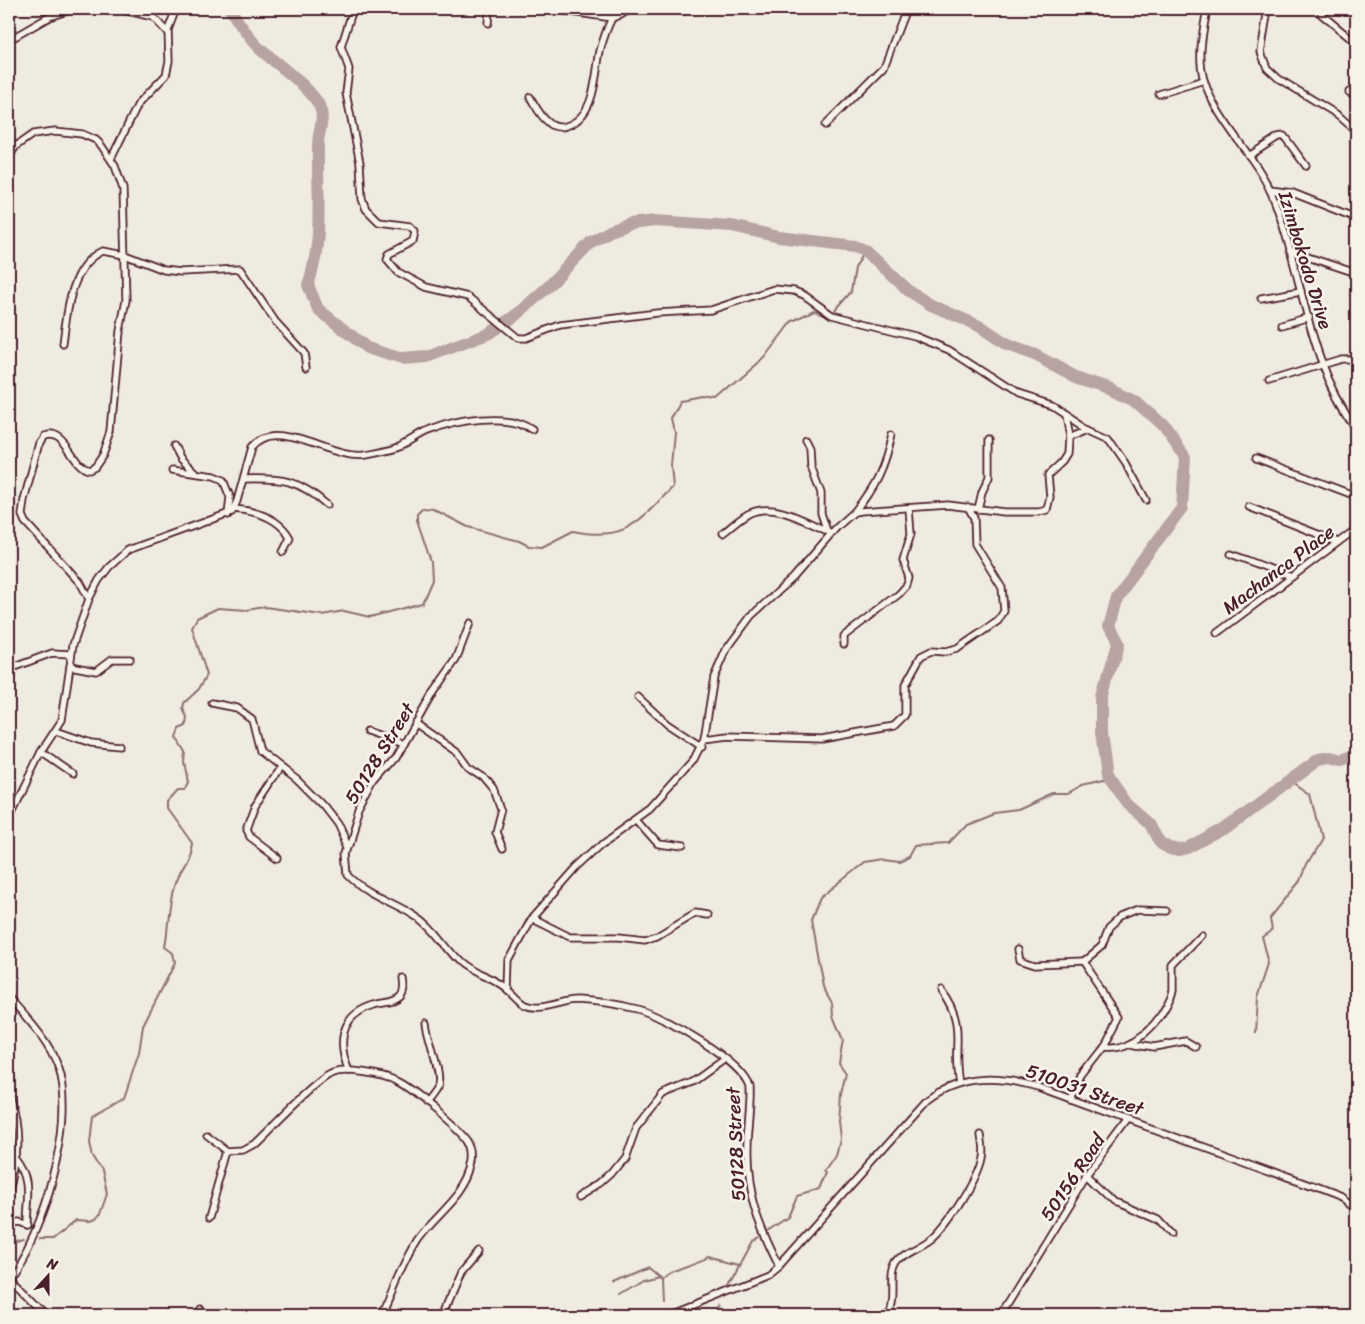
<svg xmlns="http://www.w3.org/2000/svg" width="1365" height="1324" font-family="Sriracha,sans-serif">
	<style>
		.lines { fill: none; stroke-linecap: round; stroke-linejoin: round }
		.stream { stroke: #8b6f72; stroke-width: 2 }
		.river { stroke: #b7a4a2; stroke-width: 12 }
		.minor-casing { stroke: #4a1f2b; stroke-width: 9 }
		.minor { stroke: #f7f3e8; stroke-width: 5.5 }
		.labels { text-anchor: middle; stroke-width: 5; stroke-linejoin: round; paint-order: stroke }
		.street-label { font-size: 19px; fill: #4a1f2b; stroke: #f7f3e8 }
	</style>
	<rect width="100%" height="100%" fill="#f0ebe0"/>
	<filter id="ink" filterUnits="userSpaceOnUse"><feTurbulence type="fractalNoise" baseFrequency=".02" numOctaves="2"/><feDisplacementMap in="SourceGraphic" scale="10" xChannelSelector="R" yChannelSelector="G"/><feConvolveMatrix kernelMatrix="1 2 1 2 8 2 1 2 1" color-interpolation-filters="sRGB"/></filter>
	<g filter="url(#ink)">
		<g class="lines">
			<g class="stream">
				<path d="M 833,313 L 851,292 L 855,268 L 865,250"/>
				<path d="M 1256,1033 L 1258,997 L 1269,964 L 1262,936 L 1272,929 L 1270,918 L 1300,881 L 1306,865 L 1321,840 L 1310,794 L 1290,780"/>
				<path d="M 766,1232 L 788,1217 L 797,1196 L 821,1189 L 828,1172 L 826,1170 L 837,1154 L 841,1139 L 839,1122 L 841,1094 L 846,1073 L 839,1063 L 843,1040 L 833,1016 L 832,1003 L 823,987 L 811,920 L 820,898 L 865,862 L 885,859 L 899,861 L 910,856 L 916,845 L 948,843 L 966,824 L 994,813 L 1019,810 L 1054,794 L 1069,794 L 1083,786 L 1104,781 L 1115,783"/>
				<path d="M 40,1239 L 53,1239 L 76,1220 L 90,1221 L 96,1219 L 100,1214 L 107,1194 L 102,1172 L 92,1156 L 89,1141 L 92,1116 L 124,1098 L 139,1053 L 143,1026 L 175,963 L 173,953 L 165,947 C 169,924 168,900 177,878 C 182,864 189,861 192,843 L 167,808 L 167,800 L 178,788 L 185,788 L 188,781 L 184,763 L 185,752 L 176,737 L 179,729 L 186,726 L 187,717 L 183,709 L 184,703 L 199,689 L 207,675 L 192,628 L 197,618 L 218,608 L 247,610 L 265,607 L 322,615 L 344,611 L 370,617 L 422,603 L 432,580 L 431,562 L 417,520 L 417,514 L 423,508 L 433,509 L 468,527 L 519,541 L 529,546 L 542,547 L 573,531 C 626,542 638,522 673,487 L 671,466 L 674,432 L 671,418 L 680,401 L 704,397 L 717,399 L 764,358 L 791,322 L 814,310 L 830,316"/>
				<path d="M 9,1243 L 24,1239"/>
				<path d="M 614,1282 L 648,1267 L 661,1278"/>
				<path d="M 729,1285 L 753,1241 L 759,1237"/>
				<path d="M 621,1294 L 644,1280 L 659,1276"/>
				<path d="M 662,1301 L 661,1278 C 669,1267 696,1265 710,1256 L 740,1264"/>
				<path d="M 714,1315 L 721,1305"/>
			</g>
			<path class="river" d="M 230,9 C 239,23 247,37 260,49 C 277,65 310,86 320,107 C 325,120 318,132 318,145 C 317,192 324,240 308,285 L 318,309 L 367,348 L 402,359 L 427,357 L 488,334 L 516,315 L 549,286 L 591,242 L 610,231 L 630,224 L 655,221 L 732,226 L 779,237 L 855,246 L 865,250 L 909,291 L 931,305 L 979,326 L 1007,345 L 1035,355 L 1076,377 L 1112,389 L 1134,400 L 1163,426 L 1185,457 L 1182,508 L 1116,596 L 1108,626 L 1117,643 L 1102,698 L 1102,732 L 1108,775 L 1128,804 L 1151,824 L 1161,844 L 1170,849 L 1180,851 L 1188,849 L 1223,830 L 1319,759 L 1331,757 L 1342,760 L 1356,754"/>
			<defs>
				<g id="minor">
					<path d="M 119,9 L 153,17 L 168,33"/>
					<path d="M 353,9 L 341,47 L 349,69 L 346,93 L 360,163 L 362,199 L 366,209 L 379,222 L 410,226 L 415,231 L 413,241 L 389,254 L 387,259 L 398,272 L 426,287 L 468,297 L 518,338 L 526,338 L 560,325 L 657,313 L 711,310 L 774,289 L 794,291 L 804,295 L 832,315 L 915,336 L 949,350 L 1017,394 L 1052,405 L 1084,426 L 1108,437 L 1126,463 L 1146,500"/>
					<path d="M 551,9 L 612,18 L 621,15 L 630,9"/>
					<path d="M 1207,9 C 1203,32 1197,56 1204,80 C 1217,123 1256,155 1273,197 C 1303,272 1306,360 1356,427"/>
					<path d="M 1268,9 L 1261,52 L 1267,68 L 1279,79 L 1338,115 L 1356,131"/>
					<path d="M 684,11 L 687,9"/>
					<path d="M 1321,14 L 1356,43"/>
					<path d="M 488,23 L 489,9"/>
					<path d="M 9,40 L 49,17 L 73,9"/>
					<path d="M 1349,92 L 1356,96"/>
					<path d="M 1159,94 L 1204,80"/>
					<path d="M 530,97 C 535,105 540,116 548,122 C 553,127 560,128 566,126 C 596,117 595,75 600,51 C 603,40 607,28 612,18"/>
					<path d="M 825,125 L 884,66 L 906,9"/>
					<path d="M 1249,156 L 1278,137 L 1284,136 L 1306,166"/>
					<path d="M 9,157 L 16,146 L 33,134 L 55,131 L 82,134 L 96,140 L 101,145 L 115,166 L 123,189 L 126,300 L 120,331 L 111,432 L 103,455 L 95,467 L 89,470 C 70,465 68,430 43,437 L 39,443 L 24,500 L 22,515 L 25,522 L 80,582 L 89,599"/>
					<path d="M 111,159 L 138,104 L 166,75 L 169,61 L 168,30 L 176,9"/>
					<path d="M 1270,190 L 1293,193 L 1356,218"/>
					<path d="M 1290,251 L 1356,273"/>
					<path d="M 1261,298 L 1301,291"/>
					<path d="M 1282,325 L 1309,317"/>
					<path d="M 63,344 C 67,313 70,266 103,251 L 125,255 L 164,270 L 181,272 L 240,269 L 275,321 L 304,353 L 306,367"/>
					<path d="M 1269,381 L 1341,359 L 1356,359"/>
					<path d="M 1068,436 L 1088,428"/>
					<path d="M 806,439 L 810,447 L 811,466 L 821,493 L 821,513 L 827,531"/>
					<path d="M 174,446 L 181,459 L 196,473"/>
					<path d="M 1256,458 L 1356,496"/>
					<path d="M 172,470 L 214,476 L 223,480 L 230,497 L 228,515"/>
					<path d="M 244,479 C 282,478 298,479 327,505"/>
					<path d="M 1249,507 L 1338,542"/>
					<path d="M 234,509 C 256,511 279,517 290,538 L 283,552"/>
					<path d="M 978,509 L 982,492 L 989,477 L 989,440"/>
					<path d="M 854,512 C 875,486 884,467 891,434"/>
					<path d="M 723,533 C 731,527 739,519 748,514 C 773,501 805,521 827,531"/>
					<path d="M 1231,554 L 1291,577"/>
					<path d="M 470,623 L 456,660 L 434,691 L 396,758 L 375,782 L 359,812 L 346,853 L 348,875 C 368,896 395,902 418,918 C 435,929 445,949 459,962 C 473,975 494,977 508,990 C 514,995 518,1001 525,1005 C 542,1012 560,1000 577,1000 C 597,1001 618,1004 637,1009 C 664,1016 742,1061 750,1087 C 751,1106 747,1126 747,1145 C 745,1192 758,1224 779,1266"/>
					<path d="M 1217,633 L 1356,529"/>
					<path d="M 844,644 L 844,636 L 899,594 L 907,585 L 909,578 L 903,560 L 911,534 L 909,508"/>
					<path d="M 70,666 L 96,671 L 112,659 L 130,659"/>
					<path d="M 9,669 L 52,653 L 71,654"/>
					<path d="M 638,697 L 667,724 L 702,747"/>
					<path d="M 212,703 L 237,708 L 252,719 L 260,751 L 297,780 L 322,805 L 336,823 L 347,847"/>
					<path d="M 415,723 L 458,753 L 468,767 L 483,777 L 494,790 L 501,809 L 495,832 L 502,849"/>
					<path d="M 56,731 L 91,743 L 119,746"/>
					<path d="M 367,731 L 404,744"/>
					<path d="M 704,739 L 728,736 L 822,739 L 894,726 L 905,715 L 905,685 L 921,656 L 931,651 L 945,652 L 957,649 L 998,621 L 1004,611 L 1002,588 L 975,544 L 974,518 L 968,507"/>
					<path d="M 41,752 L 73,774"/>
					<path d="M 9,817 L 41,752 L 62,720 L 73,645 L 89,599 L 99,580 L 109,567 L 128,550 L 232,512 L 237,501 L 252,447 C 280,415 330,461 366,455 C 377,453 389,451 399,447 C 408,443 416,436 426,432 C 455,421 506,410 532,429"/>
					<path d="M 636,820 L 658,845 L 682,848"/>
					<path d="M 277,858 L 249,837 L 246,831 L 255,806 L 280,768"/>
					<path d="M 532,918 L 570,937 L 619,937 L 645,940 L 657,936 L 695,913 L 707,915"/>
					<path d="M 1018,949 L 1020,959 L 1035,964 L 1082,962"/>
					<path d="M 508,990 L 509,960 L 532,918 L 577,867 L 603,843 L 650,809 L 693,761 L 704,739 L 714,677 L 726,650 L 751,616 L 793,578 L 836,528 L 854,512 L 860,511 L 948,505 L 1004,512 L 1039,512 L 1047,510 L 1050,497 L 1048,475 L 1062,462 L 1067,454 L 1068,436 L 1064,413"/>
					<path d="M 941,990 C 968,1027 951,1045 959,1083"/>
					<path d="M 9,998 C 28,1019 50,1042 59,1069 C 77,1121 43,1236 9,1277"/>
					<path d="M 426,1023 C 428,1039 442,1073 438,1086 C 435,1092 430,1098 426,1103"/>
					<path d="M 1132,1043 L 1154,1047 L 1186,1041 L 1196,1047"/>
					<path d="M 1103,1047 C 1136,1050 1159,1024 1171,996 L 1173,990 L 1173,965 L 1202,935"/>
					<path d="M 349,1071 C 337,1043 340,1015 374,1005 C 382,1002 392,1004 400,997 C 405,992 404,985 403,979"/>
					<path d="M 9,1096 C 20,1128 19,1159 9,1191"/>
					<path d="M 1070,1099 L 1080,1076 L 1105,1044 L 1119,1017 L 1082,962 L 1102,945 L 1109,927 L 1120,917 L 1137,910 L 1167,911"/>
					<path d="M 206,1134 L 228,1151"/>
					<path d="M 17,1157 C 35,1179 27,1200 27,1225"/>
					<path d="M 1087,1175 L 1114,1201 L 1158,1220 L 1171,1234"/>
					<path d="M 581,1197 L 602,1184 L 612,1175 L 625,1159 L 636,1128 L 663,1094 L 693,1082 L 725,1059"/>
					<path d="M 209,1218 L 228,1151 L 243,1150 L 254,1144 C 269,1130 317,1078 333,1073 C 347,1068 383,1074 396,1081 C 410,1087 460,1129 469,1142 C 473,1148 474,1155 473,1163 C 466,1197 436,1214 418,1240 C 403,1263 394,1291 382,1315"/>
					<path d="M 9,1224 L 19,1222 L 28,1225"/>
					<path d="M 9,1277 L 46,1315"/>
					<path d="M 200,1309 L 207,1315"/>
					<path d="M 443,1315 L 461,1272 L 479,1251"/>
					<path d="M 668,1315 L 768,1275 L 779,1266 L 927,1100 C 961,1074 999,1076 1038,1087 L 1315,1188 L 1341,1198 L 1356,1209"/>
					<path d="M 887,1315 C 897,1296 887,1277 896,1263 C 903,1252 920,1248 931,1239 C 947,1226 977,1179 981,1158 C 983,1150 981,1143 980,1135"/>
					<path d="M 1001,1315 L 1087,1175 L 1128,1120"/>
					<path d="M 1050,1315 L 1075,1315"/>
				</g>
			</defs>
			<use href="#minor" class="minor-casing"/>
			<use href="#minor" class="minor"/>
		</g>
	</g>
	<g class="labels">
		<g class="street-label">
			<text transform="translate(1306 260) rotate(73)" y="7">Izimbokodo Drive</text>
			<text transform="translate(1278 569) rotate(-37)" y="7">Machanca Place</text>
			<text transform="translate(379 753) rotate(-58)" y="7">50128 Street</text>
			<text transform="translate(1085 1089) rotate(19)" y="7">510031 Street</text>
			<text transform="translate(735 1144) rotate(-93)" y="7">50128 Street</text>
			<text transform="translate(1072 1177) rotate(-56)" y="7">50156 Road</text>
		</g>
	</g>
	<rect width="1365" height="1324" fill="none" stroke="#f7f3e8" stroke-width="30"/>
	<rect x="15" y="15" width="1335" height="1294" fill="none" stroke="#4a1f2b" stroke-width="2" filter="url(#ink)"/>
	<g transform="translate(48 1276) rotate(21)" stroke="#f7f3e8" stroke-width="4" paint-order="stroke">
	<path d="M0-4L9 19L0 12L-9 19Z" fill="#4a1f2b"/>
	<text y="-8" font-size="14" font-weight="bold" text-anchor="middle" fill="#4a1f2b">N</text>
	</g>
</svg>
